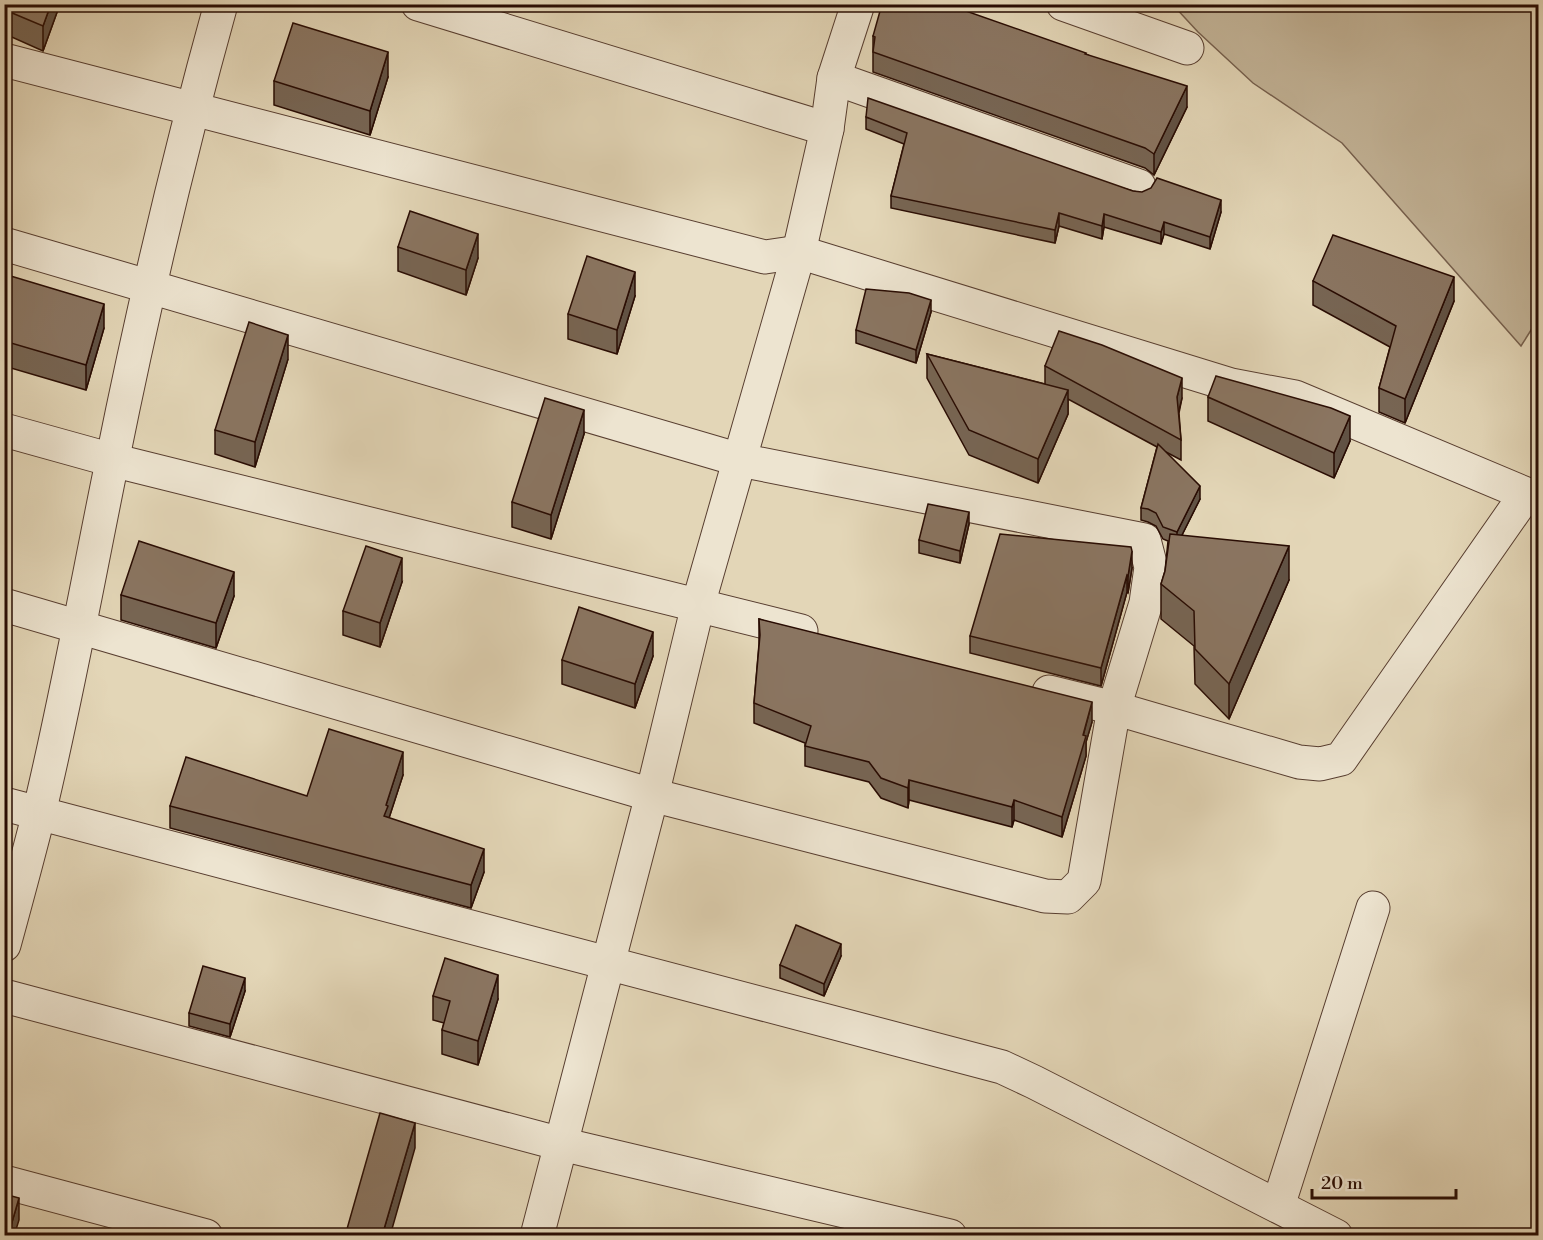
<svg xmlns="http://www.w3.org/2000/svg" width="1543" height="1240" font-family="'Libre Bodoni',serif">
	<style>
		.green { fill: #c3b498; stroke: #76604e; stroke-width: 1.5 }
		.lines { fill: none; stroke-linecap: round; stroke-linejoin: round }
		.street-casing { stroke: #583e30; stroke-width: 35 }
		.street { stroke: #ede4d0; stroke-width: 33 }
		.wall { fill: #776553; stroke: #290c03; stroke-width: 1.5 }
		.shaded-wall { fill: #615244; stroke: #290c03; stroke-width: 1.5 }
		.building { fill: #8a7561; stroke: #290c03; stroke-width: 1.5 }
	</style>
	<rect width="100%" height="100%" fill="#e3d6b7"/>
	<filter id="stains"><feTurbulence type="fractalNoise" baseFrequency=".00333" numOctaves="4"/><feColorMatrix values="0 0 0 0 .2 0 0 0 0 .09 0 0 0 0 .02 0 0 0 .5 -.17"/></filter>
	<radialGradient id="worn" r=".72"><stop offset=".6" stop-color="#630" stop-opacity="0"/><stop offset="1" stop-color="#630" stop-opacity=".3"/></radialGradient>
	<path class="green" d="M 1173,5 L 1538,5 L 1538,319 L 1521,346 L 1342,143 L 1253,83 L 1198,32 Z"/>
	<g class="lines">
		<defs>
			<g id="street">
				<path d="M 418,4 L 827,129"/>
				<path d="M 1063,4 L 1187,48"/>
				<path d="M 4,60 L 765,257 L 799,252 L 1231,385 L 1295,397 L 1526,494 L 1341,759 L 1320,764 L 1299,762 L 1114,708 L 1049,692"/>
				<path d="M 834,78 L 1139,186"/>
				<path d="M 4,244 L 740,460 L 1144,540 L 1151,567 L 1146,603 L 1114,708 L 1084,881 L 1068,897 L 1045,896 L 652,795 L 4,605"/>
				<path d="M 4,430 L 112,460 L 801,631"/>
				<path d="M 4,804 L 1002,1067 L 1034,1082 L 1336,1236"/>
				<path d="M 4,945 C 16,901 28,857 39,813 C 67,697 88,579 112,462 C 143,308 179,155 221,4"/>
				<path d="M 4,996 L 561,1144 L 950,1236"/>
				<path d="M 4,1182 L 206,1236"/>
				<path d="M 1278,1206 L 1373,908"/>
				<path d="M 537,1236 L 652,795 L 698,605 L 799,252 L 827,129 L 834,78 L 858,4"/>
			</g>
		</defs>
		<use href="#street" class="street-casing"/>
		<use href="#street" class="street"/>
	</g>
	<g class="wall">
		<path d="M 60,4 L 43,51 L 5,34 L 5,10 Z"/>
		<path d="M 484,4 L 504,4 L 502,10 Z"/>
		<path d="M 873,36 L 1086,54 L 1187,107 L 1154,175 L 1145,168 L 873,72 Z"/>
		<path d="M 388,77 L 370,135 L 274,105 L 274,81 Z"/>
		<path d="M 866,117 L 1133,191 L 1221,212 L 1210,249 L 1164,234 L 1161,244 L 1104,227 L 1102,239 L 1059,226 L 1055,243 L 891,208 L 891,196 L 904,144 L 866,129 Z"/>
		<path d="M 398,247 L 478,258 L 466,295 L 398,271 Z"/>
		<path d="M 4,274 L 104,328 L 86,390 L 4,366 Z"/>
		<path d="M 1313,281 L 1454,301 L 1405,423 L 1379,412 L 1379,388 L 1390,347 L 1313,305 Z"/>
		<path d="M 635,296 L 617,354 L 568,339 L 568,314 Z"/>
		<path d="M 931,312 L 916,363 L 856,343 L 856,330 Z"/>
		<path d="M 927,354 L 1045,384 L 1045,366 L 1182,398 L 1179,413 L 1181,440 L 1181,460 L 1166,452 L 1200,499 L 1182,535 L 1289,580 L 1229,719 L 1195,684 L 1194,646 L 1161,619 L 1161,584 L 1165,571 L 1168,541 L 1163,539 L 1156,526 L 1148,522 L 1141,520 L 1141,508 L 1157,447 L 1068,399 L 1068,414 L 1038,483 L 969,455 L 927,378 Z"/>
		<path d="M 288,359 L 255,467 L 215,454 L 215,430 Z"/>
		<path d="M 1208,397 L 1350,441 L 1334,478 L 1208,421 Z"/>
		<path d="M 584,434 L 551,539 L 512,527 L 512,502 Z"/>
		<path d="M 969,524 L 960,563 L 919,553 L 919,540 Z"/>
		<path d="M 1132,568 L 1128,593 L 1127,592 L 1101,686 L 970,653 L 970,636 Z"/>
		<path d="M 402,582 L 380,647 L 343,635 L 343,611 Z"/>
		<path d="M 121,595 L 234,596 L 216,648 L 121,620 Z"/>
		<path d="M 759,619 L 1092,722 L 1086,742 L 1086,756 L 1062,837 L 1014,820 L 1012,827 L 909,800 L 908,808 L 881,798 L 869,782 L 805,766 L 805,743 L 754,723 L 754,703 L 759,644 Z"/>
		<path d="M 653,656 L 635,708 L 562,684 L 562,660 Z"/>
		<path d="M 403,775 L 389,818 L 484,872 L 471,908 L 170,828 L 170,806 L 307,796 Z"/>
		<path d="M 841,956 L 824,996 L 780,978 L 780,965 Z"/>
		<path d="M 245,991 L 230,1037 L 189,1026 L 189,1013 Z"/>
		<path d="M 433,996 L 498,999 L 478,1065 L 442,1054 L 442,1030 L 444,1023 L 433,1020 Z"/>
	</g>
	<g class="shaded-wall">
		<path d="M 51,4 L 60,4 L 43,51 L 43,26 Z"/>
		<path d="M 388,52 L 388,77 L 370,135 L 370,111 Z"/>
		<path d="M 1187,86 L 1187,107 L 1154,175 L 1154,154 Z"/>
		<path d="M 1221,200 L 1221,212 L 1210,249 L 1210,237 Z"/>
		<path d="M 1059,213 L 1059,226 L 1055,243 L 1055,230 Z"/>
		<path d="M 1104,214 L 1104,227 L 1102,239 L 1102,226 Z"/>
		<path d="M 1164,222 L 1164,234 L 1161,244 L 1161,232 Z"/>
		<path d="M 478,234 L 478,258 L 466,295 L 466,270 Z"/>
		<path d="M 635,272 L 635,296 L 617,354 L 617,330 Z"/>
		<path d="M 1454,277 L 1454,301 L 1405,423 L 1405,399 Z"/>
		<path d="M 931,300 L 931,312 L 916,363 L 916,350 Z"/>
		<path d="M 104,304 L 104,328 L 86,390 L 86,365 Z"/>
		<path d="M 288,335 L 288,359 L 255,467 L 255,442 Z"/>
		<path d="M 1182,378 L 1182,398 L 1177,418 L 1177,397 Z"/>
		<path d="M 1068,390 L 1068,414 L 1038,483 L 1038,459 Z"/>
		<path d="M 584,410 L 584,434 L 551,539 L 551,515 Z"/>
		<path d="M 1350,416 L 1350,441 L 1334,478 L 1334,453 Z"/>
		<path d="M 1200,486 L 1200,499 L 1177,545 L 1177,532 Z"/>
		<path d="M 969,512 L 969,524 L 960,563 L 960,551 Z"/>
		<path d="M 1289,546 L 1289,580 L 1229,719 L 1229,684 Z"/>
		<path d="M 1132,551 L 1132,568 L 1128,593 L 1128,576 Z"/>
		<path d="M 402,558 L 402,582 L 380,647 L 380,623 Z"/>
		<path d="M 234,572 L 234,596 L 216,648 L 216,623 Z"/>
		<path d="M 1127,575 L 1127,592 L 1101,686 L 1101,668 Z"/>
		<path d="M 653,632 L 653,656 L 635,708 L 635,684 Z"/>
		<path d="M 1092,702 L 1092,722 L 1086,742 L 1086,756 L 1062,837 L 1062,817 Z"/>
		<path d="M 403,752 L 403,775 L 388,821 L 384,816 L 386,805 Z"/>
		<path d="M 909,780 L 909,800 L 908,808 L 908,788 Z"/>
		<path d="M 1014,800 L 1014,820 L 1012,827 L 1012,807 Z"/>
		<path d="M 484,849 L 484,872 L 471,908 L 471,885 Z"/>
		<path d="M 841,944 L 841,956 L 824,996 L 824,984 Z"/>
		<path d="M 498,975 L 498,999 L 478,1065 L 478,1041 Z"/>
		<path d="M 245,978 L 245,991 L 230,1037 L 230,1024 Z"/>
		<path d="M 415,1123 L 415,1148 L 390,1236 L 382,1236 Z"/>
		<path d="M 19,1198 L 19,1220 L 14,1236 L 8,1236 Z"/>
	</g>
	<g class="building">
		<path d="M 7,4 L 51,4 L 43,26 L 5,10 Z"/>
		<path d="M 882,4 L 946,4 L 1086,53 L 1085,54 L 1187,86 L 1154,154 L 1145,148 L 873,52 L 875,37 L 873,36 Z"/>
		<path d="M 293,23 L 388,52 L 370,111 L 274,81 Z"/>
		<path d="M 868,98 L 1133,191 L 1142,192 L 1151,188 L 1157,178 L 1221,200 L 1210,237 L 1164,222 L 1161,232 L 1104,214 L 1102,226 L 1059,213 L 1055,230 L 891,196 L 907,133 L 866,117 Z"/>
		<path d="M 410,211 L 478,234 L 466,270 L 398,247 Z"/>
		<path d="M 1333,235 L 1454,277 L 1405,399 L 1379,388 L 1396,326 L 1313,281 Z"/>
		<path d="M 587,256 L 635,272 L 617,330 L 568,314 Z"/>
		<path d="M 4,274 L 104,304 L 86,365 L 4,341 Z"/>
		<path d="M 866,289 L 909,293 L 931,300 L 916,350 L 856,330 Z"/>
		<path d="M 249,322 L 288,335 L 255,442 L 215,430 Z"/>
		<path d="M 1059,331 L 1102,345 L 1182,378 L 1177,397 L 1181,440 L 1045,366 Z"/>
		<path d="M 927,354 L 1068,390 L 1038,459 L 969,430 Z"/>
		<path d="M 1216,376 L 1331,408 L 1350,416 L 1334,453 L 1208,397 Z"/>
		<path d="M 545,398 L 584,410 L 551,515 L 512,502 Z"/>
		<path d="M 1158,444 L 1200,486 L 1177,532 L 1163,527 L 1156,513 L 1148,509 L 1141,508 Z"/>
		<path d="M 928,504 L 969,512 L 960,551 L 919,540 Z"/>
		<path d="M 1000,534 L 1131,547 L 1132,551 L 1128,576 L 1127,575 L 1101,668 L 970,636 Z"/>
		<path d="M 1170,534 L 1289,546 L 1229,684 L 1195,649 L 1194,611 L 1161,584 L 1165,571 Z"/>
		<path d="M 139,541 L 234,572 L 216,623 L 121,595 Z"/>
		<path d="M 366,546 L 402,558 L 380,623 L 343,611 Z"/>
		<path d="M 579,607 L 653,632 L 635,684 L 562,660 Z"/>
		<path d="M 759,619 L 1092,702 L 1083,735 L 1086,736 L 1062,817 L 1014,800 L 1012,807 L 909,780 L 908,788 L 881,778 L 869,762 L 805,746 L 811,726 L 754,703 L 760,635 Z"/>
		<path d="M 329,729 L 403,752 L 386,805 L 388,806 L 384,816 L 484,849 L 471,885 L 170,806 L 186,757 L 307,796 Z"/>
		<path d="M 796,925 L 841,944 L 824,984 L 780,965 Z"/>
		<path d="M 445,958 L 498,975 L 478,1041 L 442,1030 L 450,1001 L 433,996 Z"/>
		<path d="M 203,966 L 245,978 L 230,1024 L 189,1013 Z"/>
		<path d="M 380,1113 L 415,1123 L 382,1236 L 345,1236 Z"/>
		<path d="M 4,1194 L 19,1198 L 8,1236 L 4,1236 Z"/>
	</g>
	<rect width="1543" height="1240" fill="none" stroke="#e3d6b7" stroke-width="24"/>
	<rect x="6" y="6" width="1531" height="1228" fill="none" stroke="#290c03" stroke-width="3"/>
	<rect x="12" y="12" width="1519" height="1216" fill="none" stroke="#290c03" stroke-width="1.5"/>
	<path d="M1312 1189v9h144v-9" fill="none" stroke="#290c03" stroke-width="3"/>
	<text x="1321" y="1189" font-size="18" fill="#290c03" stroke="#ede4d0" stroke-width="4.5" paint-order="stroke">20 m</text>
	<rect width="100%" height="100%" filter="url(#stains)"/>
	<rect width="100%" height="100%" fill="url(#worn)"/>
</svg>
